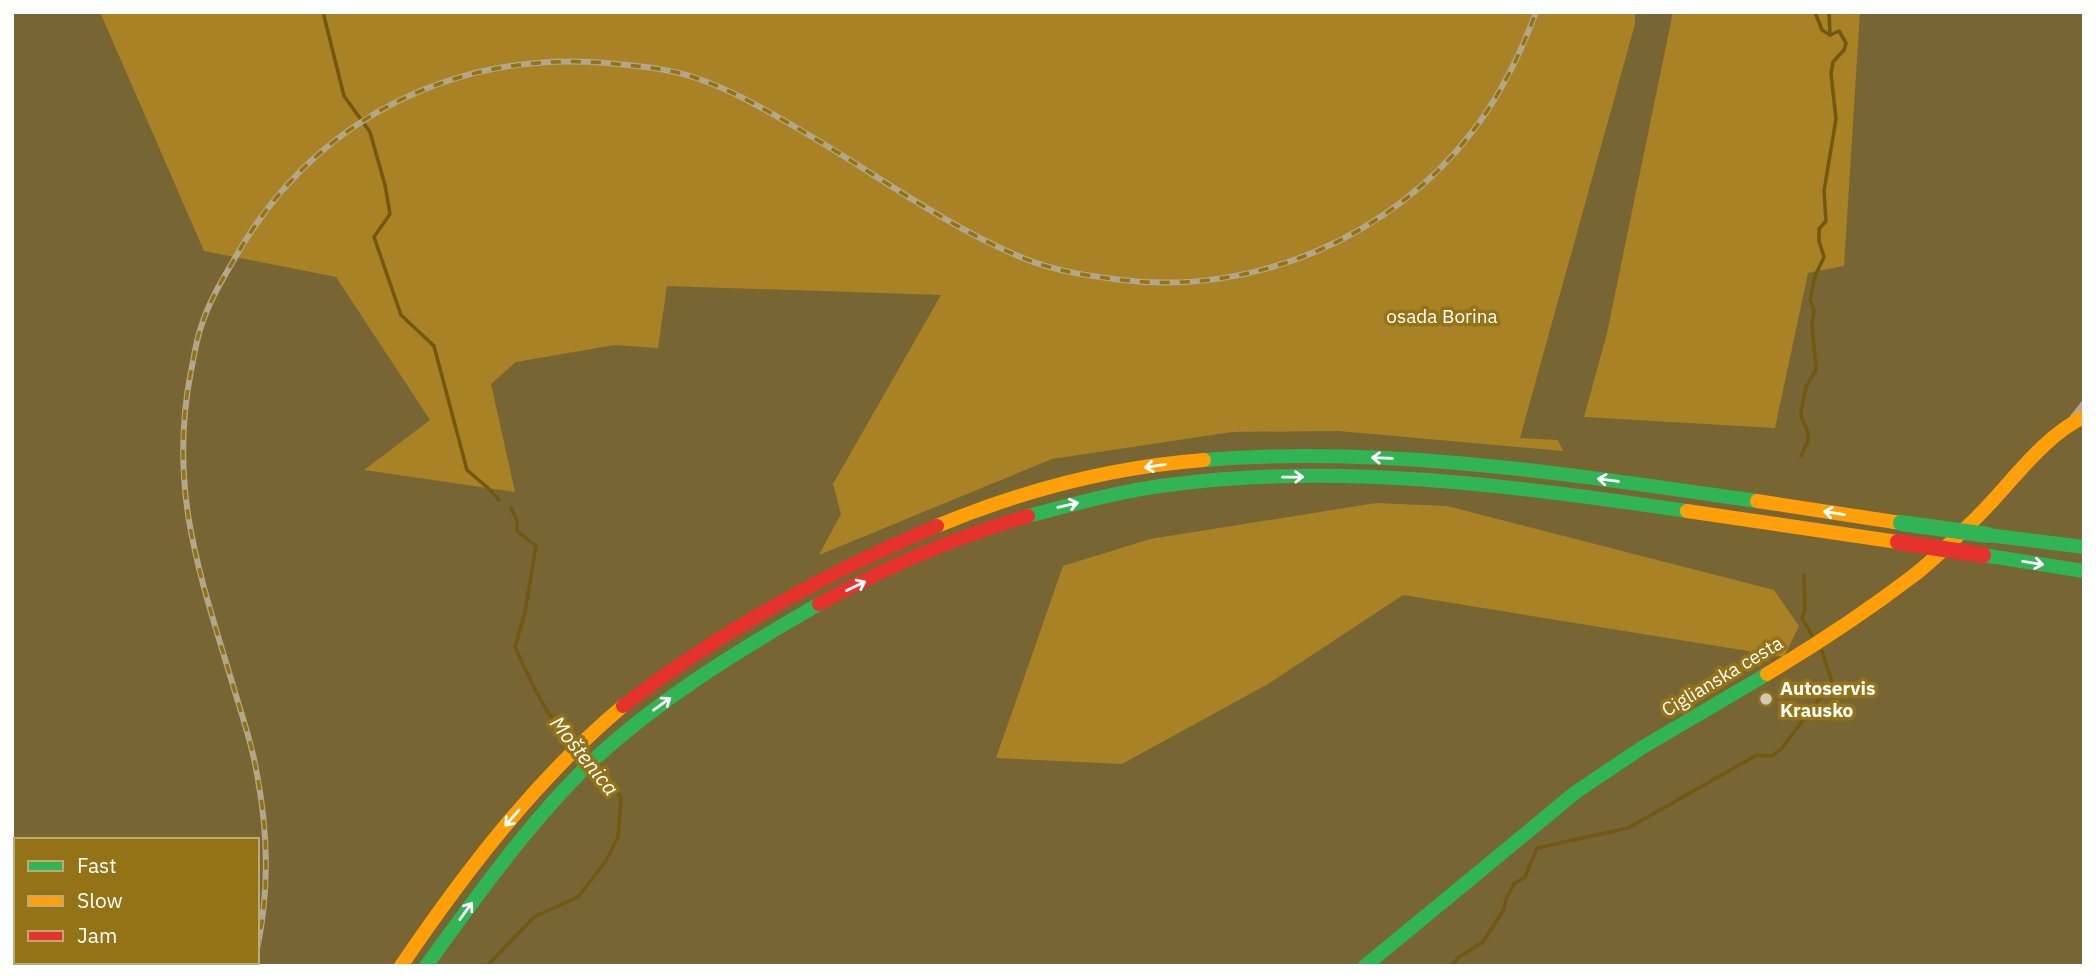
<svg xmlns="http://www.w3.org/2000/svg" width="2096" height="978" font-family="'IBM Plex Sans',sans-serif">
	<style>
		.green { fill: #a88224 }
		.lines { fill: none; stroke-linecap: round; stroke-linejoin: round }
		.stream { stroke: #725811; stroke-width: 3.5 }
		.street { stroke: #b3a889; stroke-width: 7 }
		.fast { stroke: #30b455; stroke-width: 14 }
		.slow { stroke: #ff9f0a; stroke-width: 14 }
		.jam { stroke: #e5322d; stroke-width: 14 }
		.rail-casing { stroke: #b2a78a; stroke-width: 6 }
		.rail { stroke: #947216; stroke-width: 3.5; stroke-dasharray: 10; stroke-linecap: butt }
		.fast-bridge { stroke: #30b455; stroke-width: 16 }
		.jam-bridge { stroke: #e5322d; stroke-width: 16 }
		.oneway { stroke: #fff }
		.poi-dot { fill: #cfc9b8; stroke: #947216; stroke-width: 2.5 }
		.labels { text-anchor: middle; stroke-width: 7; stroke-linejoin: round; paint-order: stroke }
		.park-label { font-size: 19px; fill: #fff; stroke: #947216 }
		.street-label { font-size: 19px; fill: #fff; stroke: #947216 }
		.poi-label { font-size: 19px; font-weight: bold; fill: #fff; stroke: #947216; text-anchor: start }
		.water-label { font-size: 21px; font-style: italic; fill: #fff; stroke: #947216 }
	</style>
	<rect width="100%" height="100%" fill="#776533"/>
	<g class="green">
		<path d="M 100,12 L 1635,12 L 1635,24 L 1520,438 L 1558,440 L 1563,451 L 1338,431 L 1232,432 L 1052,459 L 819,555 L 841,514 L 833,484 L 941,295 L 667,286 L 658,348 L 615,345 L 516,362 L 491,384 L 515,492 L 364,470 L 430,420 L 336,277 L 204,251 Z"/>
		<path d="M 1673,12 L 1860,12 L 1844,266 L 1808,273 L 1775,428 L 1584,417 L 1607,333 Z"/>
		<path d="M 1376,503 L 1447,506 L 1774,590 L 1799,626 L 1784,657 L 1403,595 L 1268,684 L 1122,764 L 996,758 L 1063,566 L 1150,539 Z"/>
	</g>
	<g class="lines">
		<g class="stream">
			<path d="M 323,12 L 344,96 L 370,132 L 385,185 L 390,214 L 374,237 L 401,315 L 434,346 L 467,470 L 488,488 L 499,500"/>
			<path d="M 1829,12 L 1830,35"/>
			<path d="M 1801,456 L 1808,441 L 1808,432 L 1802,419 L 1801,411 L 1806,387 L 1816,370 L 1812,324 L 1814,310 L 1810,300 L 1815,276 L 1824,257 L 1819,241 L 1819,229 L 1826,221 L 1824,191 L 1836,119 L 1831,74 L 1833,62 L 1844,50 L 1846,43 L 1839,31 L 1830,35 L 1822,30 L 1815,12"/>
			<path d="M 511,508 L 517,520 L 517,531 L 536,546 L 525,612 L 515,647 C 531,682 546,716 573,745"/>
			<path d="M 1804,575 L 1805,610 L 1802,618 L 1812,635"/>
			<path d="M 487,966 L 534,917 L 578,897 L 606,861 L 618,837 L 621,797 L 594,769"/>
			<path d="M 1451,966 L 1459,957 L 1483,942 L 1504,909 L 1506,899 L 1514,884 L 1525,877 L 1537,848 L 1628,828 L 1757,755 L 1772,756 L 1782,748 L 1832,682 L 1822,651"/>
		</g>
		<path class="street" d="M 2073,418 L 2084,404"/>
		<g class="fast">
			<path d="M 1204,460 C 1389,445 1574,475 1757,501"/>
			<path d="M 1028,516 C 1074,504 1120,491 1168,485 C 1338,462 1518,486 1687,511"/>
			<path d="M 1988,535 L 2084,547"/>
			<path d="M 1983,555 L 2084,571"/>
			<path d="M 426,966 C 475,899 524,829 583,770 C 652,703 736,652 819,604"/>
			<path d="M 1365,966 L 1576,792 L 1643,747 L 1767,674"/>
		</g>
		<g class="slow">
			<path d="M 1757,501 L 1901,523"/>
			<path d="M 1687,511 L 1898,542"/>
			<path d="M 937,526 C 1021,491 1112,467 1204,460"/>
			<path d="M 1767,674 C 1817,644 1867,611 1913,576 C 1934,560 1953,540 1972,522 C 2007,489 2041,437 2084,417"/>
			<path d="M 401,966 C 465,872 535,780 623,706"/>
		</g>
		<g class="jam">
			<path d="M 819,604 C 884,568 955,537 1028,516"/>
			<path d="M 623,706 C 718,633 826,573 937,526"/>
		</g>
		<defs>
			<g id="rail">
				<path d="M 257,949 C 270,889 268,829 256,769 C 251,740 240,710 232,682 C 199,572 168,488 191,371 C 194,357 196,341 201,327 C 210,298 227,272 242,246 C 320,117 456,51 606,63 C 636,66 668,68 696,78 C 732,90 764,109 797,128 C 872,171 943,225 1023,258 C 1054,271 1089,276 1122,280 C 1253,296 1392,237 1472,132 C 1500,96 1520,55 1536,12"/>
				<path d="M 254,966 L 254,962"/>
			</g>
		</defs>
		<use href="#rail" class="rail-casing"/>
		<use href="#rail" class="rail"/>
		<path class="fast-bridge" d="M 1901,523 L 1988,535"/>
		<path class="jam-bridge" d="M 1898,542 L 1983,555"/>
	</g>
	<defs><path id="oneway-shaft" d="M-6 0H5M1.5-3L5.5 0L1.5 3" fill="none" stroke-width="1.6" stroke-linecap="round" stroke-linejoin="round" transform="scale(1.75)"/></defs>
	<g class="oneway">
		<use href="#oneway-shaft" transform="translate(1382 458) rotate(-178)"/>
		<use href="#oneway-shaft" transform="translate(1155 466) rotate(171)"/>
		<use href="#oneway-shaft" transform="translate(1293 477) rotate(-1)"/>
		<use href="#oneway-shaft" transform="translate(1608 480) rotate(-172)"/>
		<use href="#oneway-shaft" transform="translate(1068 505) rotate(-13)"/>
		<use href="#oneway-shaft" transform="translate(1834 513) rotate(-171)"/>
		<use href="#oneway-shaft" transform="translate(2033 563) rotate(9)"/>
		<use href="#oneway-shaft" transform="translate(856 586) rotate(-26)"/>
		<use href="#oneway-shaft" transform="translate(662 704) rotate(-36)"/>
		<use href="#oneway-shaft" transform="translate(512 818) rotate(131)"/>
		<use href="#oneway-shaft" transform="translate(466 911) rotate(-54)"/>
	</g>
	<circle class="poi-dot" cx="1766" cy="699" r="7"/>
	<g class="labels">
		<g class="park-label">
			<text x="1442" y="323">osada Borina</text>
		</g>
		<g class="street-label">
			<text transform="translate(1722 676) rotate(-31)" y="7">Ciglianska cesta</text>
		</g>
		<g class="poi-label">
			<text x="1780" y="695">Autoservis<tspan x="1780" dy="22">Krausko</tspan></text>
		</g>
		<g class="water-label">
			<text transform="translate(584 756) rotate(51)" y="7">Moštenica</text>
		</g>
	</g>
	<rect width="2096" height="978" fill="none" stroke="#ffffff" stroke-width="28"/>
	<rect x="14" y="838" width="245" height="126" fill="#947216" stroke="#bfaa73" stroke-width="2"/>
	<rect x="28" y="861" width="35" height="10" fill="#30b455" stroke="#bfaa73" stroke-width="2"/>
	<text x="77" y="873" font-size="21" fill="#ffffff">Fast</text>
	<rect x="28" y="896" width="35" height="10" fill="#ff9f0a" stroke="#bfaa73" stroke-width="2"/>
	<text x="77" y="908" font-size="21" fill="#ffffff">Slow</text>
	<rect x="28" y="931" width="35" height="10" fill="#e5322d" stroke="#bfaa73" stroke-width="2"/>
	<text x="77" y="943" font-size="21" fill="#ffffff">Jam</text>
</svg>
